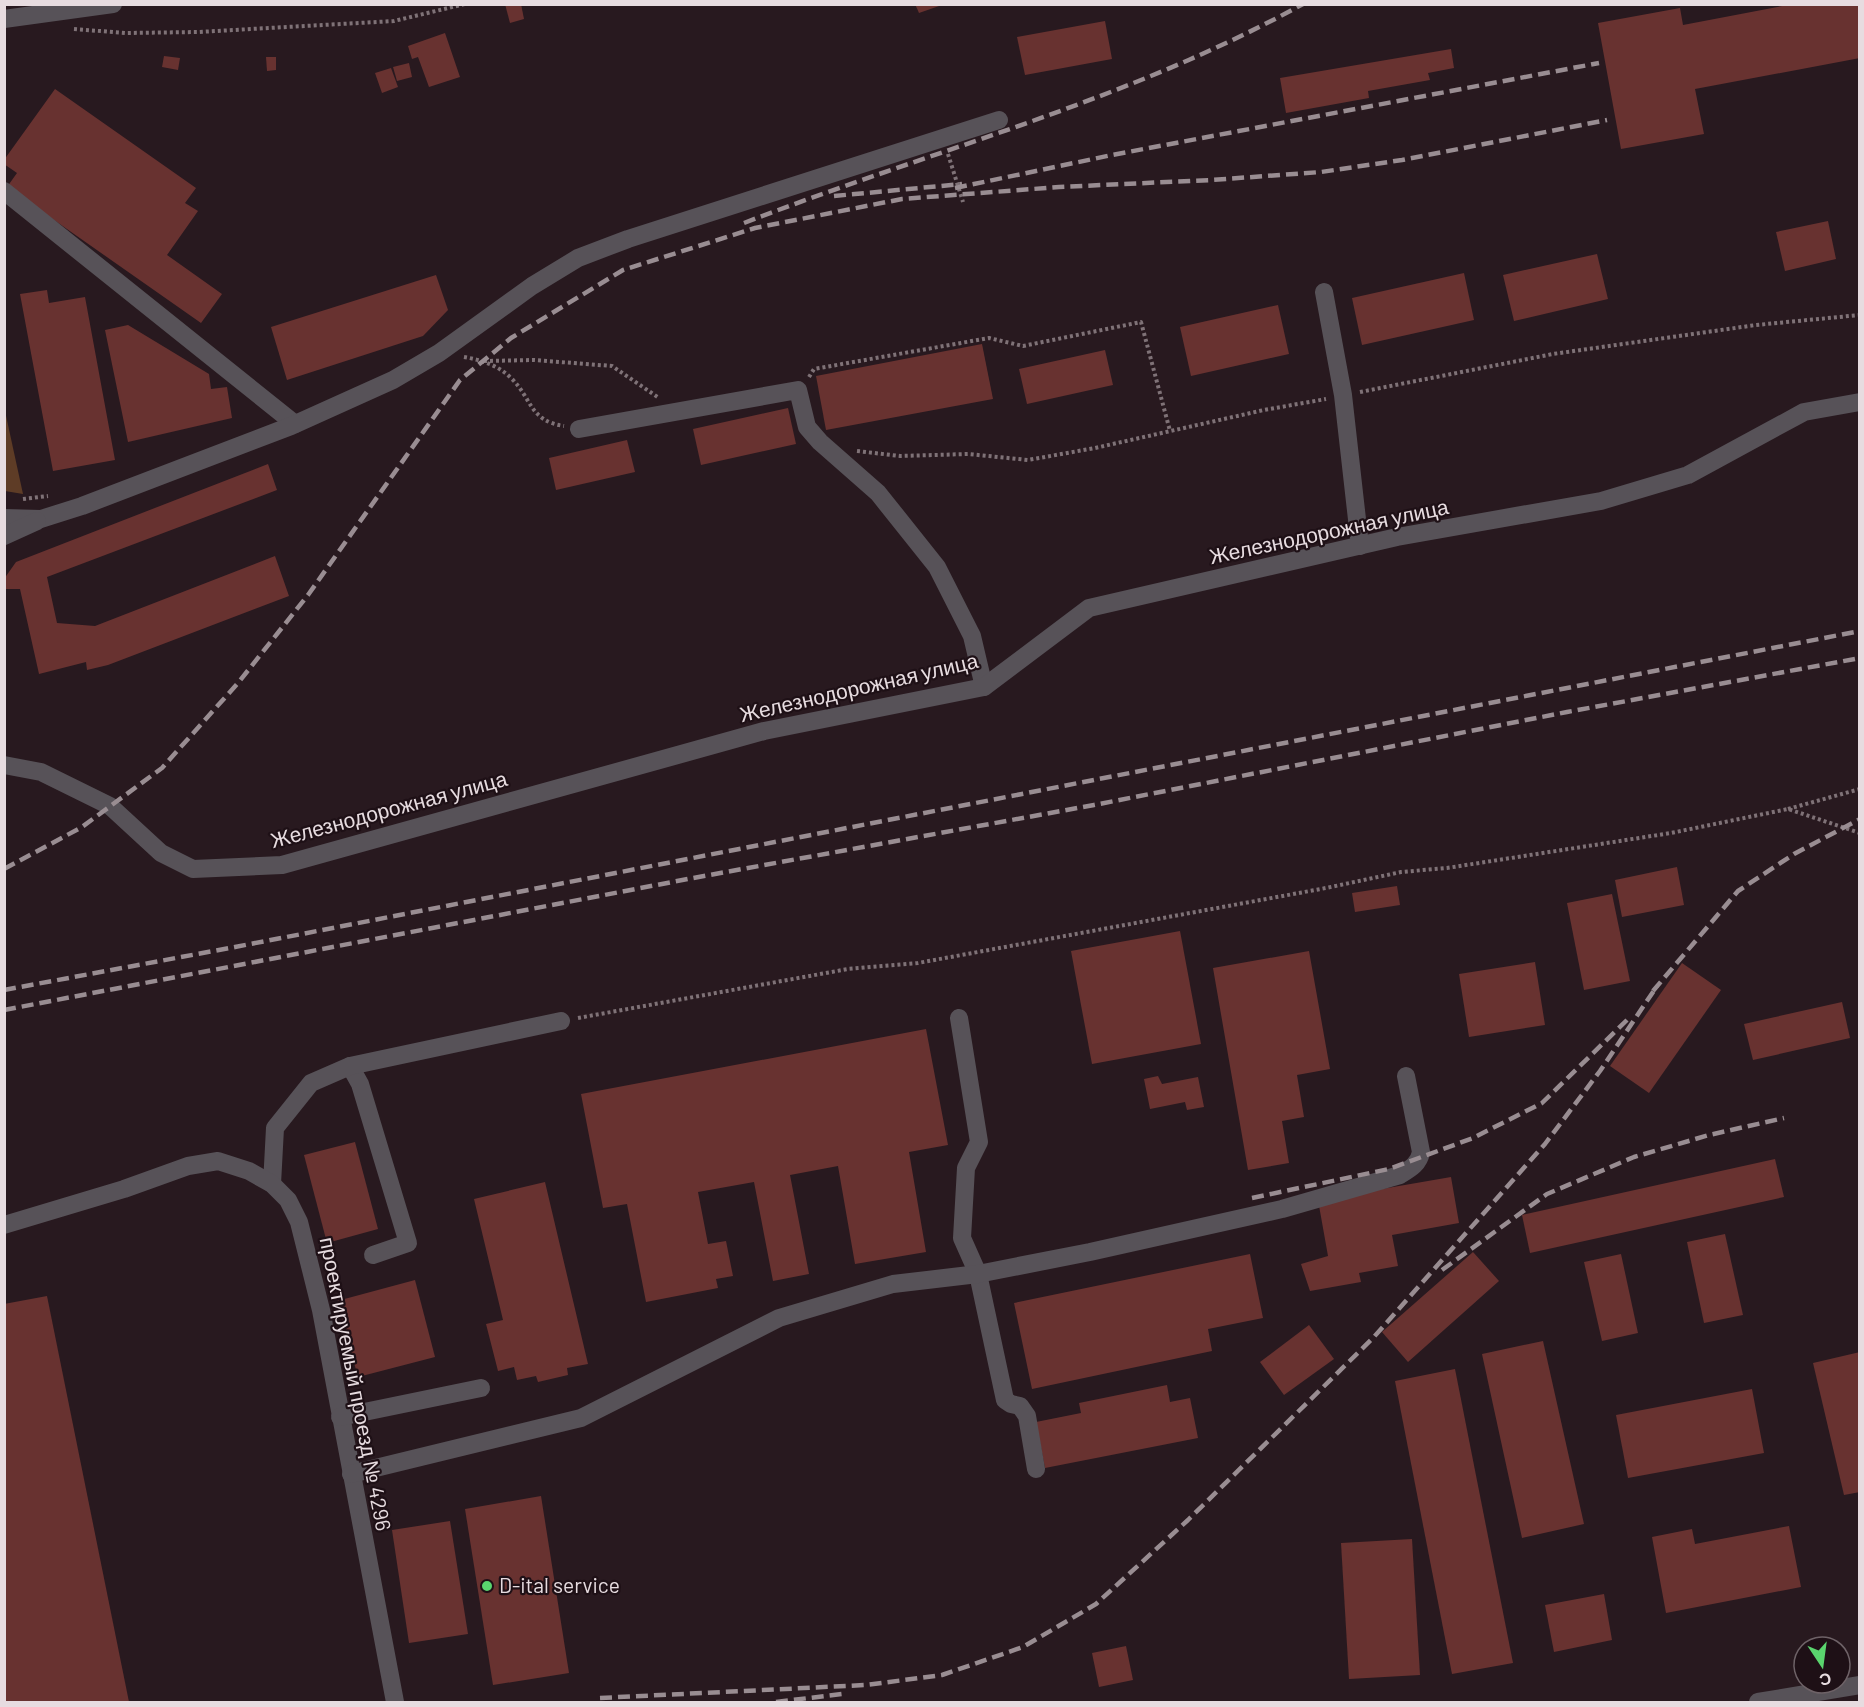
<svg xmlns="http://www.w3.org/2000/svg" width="1864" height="1707" font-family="Barlow,sans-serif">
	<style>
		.green { fill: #5e3c26 }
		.building { fill: #683230 }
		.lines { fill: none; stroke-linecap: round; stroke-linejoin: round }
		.path { stroke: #7f7277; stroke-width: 4; stroke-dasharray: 3 3; stroke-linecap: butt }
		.minor { stroke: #575258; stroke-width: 18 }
		.rail { stroke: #998d92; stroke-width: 4.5; stroke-dasharray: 12 6; stroke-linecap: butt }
		.poi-dot { fill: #5ad56e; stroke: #1e1016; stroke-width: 2 }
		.labels { text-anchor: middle; stroke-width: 4.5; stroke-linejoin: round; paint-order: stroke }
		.street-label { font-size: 21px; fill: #e7dce0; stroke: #1e1016 }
		.poi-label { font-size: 21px; fill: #e7dce0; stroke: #1e1016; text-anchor: start }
	</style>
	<rect width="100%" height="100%" fill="#28191f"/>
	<path class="green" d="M 4,411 L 5,411 L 23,494 L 5,491 Z"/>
	<g class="building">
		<path d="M 505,4 L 521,4 L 524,19 L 510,23 Z"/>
		<path d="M 915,4 L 942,4 L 942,5 L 919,13 Z"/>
		<path d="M 1793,4 L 1860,4 L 1860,58 L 1695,89 L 1704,134 L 1621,149 L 1598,23 L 1680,8 L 1683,25 Z"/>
		<path d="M 1105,21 L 1112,59 L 1025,75 L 1017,37 Z"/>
		<path d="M 445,33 L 460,77 L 429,87 L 418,57 L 412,59 L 408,46 Z"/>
		<path d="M 1451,49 L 1454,68 L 1428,73 L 1430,80 L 1368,91 L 1369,98 L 1286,113 L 1280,78 Z"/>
		<path d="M 164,56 L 180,58 L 178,70 L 162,67 Z"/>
		<path d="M 266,57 L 276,57 L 276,70 L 267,71 Z"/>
		<path d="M 409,63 L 412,77 L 397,81 L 393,67 Z"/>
		<path d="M 391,68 L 398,87 L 382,93 L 375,73 Z"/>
		<path d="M 55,89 L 196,188 L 185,203 L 198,211 L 167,255 L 222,294 L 201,323 L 7,187 L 17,173 L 4,164 L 4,160 Z"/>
		<path d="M 1828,221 L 1836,259 L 1785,271 L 1776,232 Z"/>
		<path d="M 1597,254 L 1608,299 L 1514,321 L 1503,275 Z"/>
		<path d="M 1464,273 L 1474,320 L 1362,345 L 1352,298 Z"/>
		<path d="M 436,275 L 448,310 L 423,336 L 287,380 L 271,327 Z"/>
		<path d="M 47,290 L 49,303 L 85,297 L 115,460 L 53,471 L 20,294 Z"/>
		<path d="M 1278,305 L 1289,354 L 1191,376 L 1180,327 Z"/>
		<path d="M 128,325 L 209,374 L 211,389 L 227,387 L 232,418 L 128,442 L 105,330 Z"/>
		<path d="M 982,344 L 993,399 L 826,430 L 816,376 Z"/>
		<path d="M 1105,350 L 1113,385 L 1027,404 L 1019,369 Z"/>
		<path d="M 788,408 L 796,444 L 701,465 L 693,429 Z"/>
		<path d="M 627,440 L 635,472 L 556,490 L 549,458 Z"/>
		<path d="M 268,464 L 277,490 L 47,577 L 57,623 L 95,626 L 275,556 L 289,596 L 108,665 L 87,670 L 86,662 L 39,674 L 20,589 L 4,589 L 4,579 L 16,562 Z"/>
		<path d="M 1677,867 L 1684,905 L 1622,917 L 1615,880 Z"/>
		<path d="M 1397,886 L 1400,905 L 1355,912 L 1352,893 Z"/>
		<path d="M 1612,894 L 1630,981 L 1584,990 L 1567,903 Z"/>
		<path d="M 1180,931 L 1201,1044 L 1092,1064 L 1071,951 Z"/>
		<path d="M 1309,951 L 1330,1069 L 1297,1075 L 1304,1117 L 1282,1121 L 1289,1163 L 1248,1170 L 1213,968 Z"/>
		<path d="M 1535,962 L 1545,1025 L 1469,1037 L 1459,974 Z"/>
		<path d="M 1682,963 L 1721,990 L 1649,1093 L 1610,1066 Z"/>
		<path d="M 1842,1002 L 1850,1038 L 1753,1060 L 1744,1024 Z"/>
		<path d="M 926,1029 L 948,1145 L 909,1152 L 926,1252 L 855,1264 L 838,1166 L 790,1175 L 809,1274 L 773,1281 L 754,1182 L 698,1192 L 708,1244 L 726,1241 L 733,1276 L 716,1279 L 718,1288 L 646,1302 L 627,1204 L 603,1208 L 581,1094 Z"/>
		<path d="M 1158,1076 L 1162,1084 L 1198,1077 L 1204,1107 L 1187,1110 L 1185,1102 L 1150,1109 L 1144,1079 Z"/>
		<path d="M 355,1142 L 378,1229 L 327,1243 L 304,1155 Z"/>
		<path d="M 1775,1159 L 1784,1197 L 1530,1253 L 1522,1215 Z"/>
		<path d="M 1451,1177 L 1459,1223 L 1392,1235 L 1398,1266 L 1359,1273 L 1361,1282 L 1310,1291 L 1301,1264 L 1328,1256 L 1318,1200 Z"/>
		<path d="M 545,1182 L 588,1364 L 567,1368 L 568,1375 L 538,1382 L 536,1376 L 517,1380 L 514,1367 L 498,1371 L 486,1324 L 503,1320 L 474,1199 Z"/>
		<path d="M 1725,1234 L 1743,1315 L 1704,1323 L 1687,1242 Z"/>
		<path d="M 1473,1252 L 1499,1281 L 1408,1362 L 1382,1332 Z"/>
		<path d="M 1250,1254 L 1263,1318 L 1208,1329 L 1212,1351 L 1032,1389 L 1014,1303 Z"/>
		<path d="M 1621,1254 L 1638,1333 L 1602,1341 L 1584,1262 Z"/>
		<path d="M 415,1280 L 435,1357 L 358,1377 L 337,1301 Z"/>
		<path d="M 47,1296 L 129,1702 L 4,1702 L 4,1304 Z"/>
		<path d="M 1309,1325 L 1334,1359 L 1284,1395 L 1260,1362 Z"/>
		<path d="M 1543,1341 L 1584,1524 L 1522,1538 L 1482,1354 Z"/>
		<path d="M 1860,1352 L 1860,1492 L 1844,1495 L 1813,1363 Z"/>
		<path d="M 1455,1369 L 1513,1663 L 1452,1674 L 1395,1381 Z"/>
		<path d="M 1167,1385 L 1170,1402 L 1190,1398 L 1198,1438 L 1045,1468 L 1036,1422 L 1081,1413 L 1079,1403 Z"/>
		<path d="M 1752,1389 L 1764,1453 L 1628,1478 L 1616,1415 Z"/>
		<path d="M 541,1496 L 569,1673 L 493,1685 L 465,1509 Z"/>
		<path d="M 450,1521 L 468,1634 L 409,1643 L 392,1530 Z"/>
		<path d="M 1789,1526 L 1801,1587 L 1666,1613 L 1652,1537 L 1692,1529 L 1695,1544 Z"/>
		<path d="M 1412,1539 L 1420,1675 L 1349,1679 L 1341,1543 Z"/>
		<path d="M 1604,1594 L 1612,1640 L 1554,1652 L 1545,1605 Z"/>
		<path d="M 1126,1646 L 1133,1680 L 1099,1687 L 1092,1653 Z"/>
	</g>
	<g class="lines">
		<g class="path">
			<path d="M 74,29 L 125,33 L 198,32 L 394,21 L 465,4"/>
			<path d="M 948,154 L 963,202"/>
			<path d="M 464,357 C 481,360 498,365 511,378 C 532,398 529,421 564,426"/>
			<path d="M 484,361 L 534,360 L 612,366 L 659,398"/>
			<path d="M 809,377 L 814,369 L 989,338 L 1023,346 L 1141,322 L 1170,431"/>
			<path d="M 1360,392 L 1553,354 L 1756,325 L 1860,315"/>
			<path d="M 857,451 L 900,456 L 968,454 L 1028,460 L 1095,448 L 1264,410 L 1326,399"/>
			<path d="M 23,499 L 48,496"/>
			<path d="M 1788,809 L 1860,789"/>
			<path d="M 578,1018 L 848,969 L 918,963 L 1326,888 L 1401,872 L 1447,868 L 1671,833 L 1788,809 L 1860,833"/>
		</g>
		<g class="minor">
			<path d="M 4,19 L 113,4"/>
			<path d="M 4,191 L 295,424"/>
			<path d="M 1324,292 L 1343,395 L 1360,546"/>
			<path d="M 579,429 L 798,390 L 807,427 L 820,442 L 878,493 L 937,567 L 972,636 L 984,687"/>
			<path d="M 4,518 L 41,519 L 82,506 L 291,426 L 393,380 L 439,353 L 532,286 L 578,258 L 628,239 L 999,120"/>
			<path d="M 4,536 L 37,521"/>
			<path d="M 4,765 L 41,772 L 110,806 L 161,853 L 193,869 L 282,865 L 764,731 L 984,687 L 1089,608 L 1397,537 L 1601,501 L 1688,475 L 1804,412 L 1860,402"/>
			<path d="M 959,1018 L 979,1142 L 966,1168 L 962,1238 L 978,1274 L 1005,1400 L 1011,1404 L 1020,1406 L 1027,1416 L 1036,1469"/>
			<path d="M 350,1066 L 360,1084 L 408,1243 L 373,1255"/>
			<path d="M 272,1184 L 275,1128 L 311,1083 L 350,1066 L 561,1021"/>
			<path d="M 4,1225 L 124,1189 L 188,1166 L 218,1161 L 249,1171 L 272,1184 L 288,1200 L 299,1222 L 321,1310 L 395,1702"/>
			<path d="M 340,1417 L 481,1388"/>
			<path d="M 351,1474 L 581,1418 L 779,1318 L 893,1284 L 978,1274 L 1090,1252 L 1282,1209 L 1400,1175 C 1410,1169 1419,1164 1421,1152 L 1406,1076"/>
			<path d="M 1758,1702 L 1860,1685"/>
		</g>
		<g class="rail">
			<path d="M 955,188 L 1112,155 L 1599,63"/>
			<path d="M 834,196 L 962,184"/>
			<path d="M 744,223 C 930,151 1127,101 1303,4"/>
			<path d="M 4,869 L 82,827 L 162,768 L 238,683 L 308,595 L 460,380 L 511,338 L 623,270 L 755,228 L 902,199 L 1059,187 L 1211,180 L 1321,172 L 1402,160 L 1607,120"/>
			<path d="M 4,990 L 235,947 L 1860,631"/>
			<path d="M 1653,991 L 1738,891 L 1794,854 L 1860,819"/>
			<path d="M 4,1010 L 693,878 L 1094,805 L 1567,712 L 1860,658"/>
			<path d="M 1252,1198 L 1389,1169 L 1473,1138 L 1542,1103 L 1627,1020"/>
			<path d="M 1442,1270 L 1547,1194 L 1634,1157 L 1709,1135 L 1784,1118"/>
			<path d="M 600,1698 L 866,1685 L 942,1675 L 1023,1647 L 1096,1604 L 1188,1520 L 1373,1338 L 1545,1144 L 1600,1071 L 1657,986"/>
			<path d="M 776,1702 L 842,1694"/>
		</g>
	</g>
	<circle class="poi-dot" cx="487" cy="1586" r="6"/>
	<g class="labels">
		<g class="street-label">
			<text transform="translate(1329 532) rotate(-12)" y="7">Железнодорожная улица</text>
			<text transform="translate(859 688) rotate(-13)" y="7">Железнодорожная улица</text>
			<text transform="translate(389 810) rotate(-15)" y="7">Железнодорожная улица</text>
			<text transform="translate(355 1384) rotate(79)" y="7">проектируемый проезд № 4296</text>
		</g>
		<g class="poi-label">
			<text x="499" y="1593">D-ital service</text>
		</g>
	</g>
	<rect width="1864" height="1707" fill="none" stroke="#e7dce0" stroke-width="12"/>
	<g transform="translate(1822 1665) rotate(167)"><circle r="28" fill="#1e1016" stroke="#6e6267" stroke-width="1.5"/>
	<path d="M0-4.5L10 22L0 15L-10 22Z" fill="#5ad56e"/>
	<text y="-9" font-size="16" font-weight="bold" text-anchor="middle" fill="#e7dce0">С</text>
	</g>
</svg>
